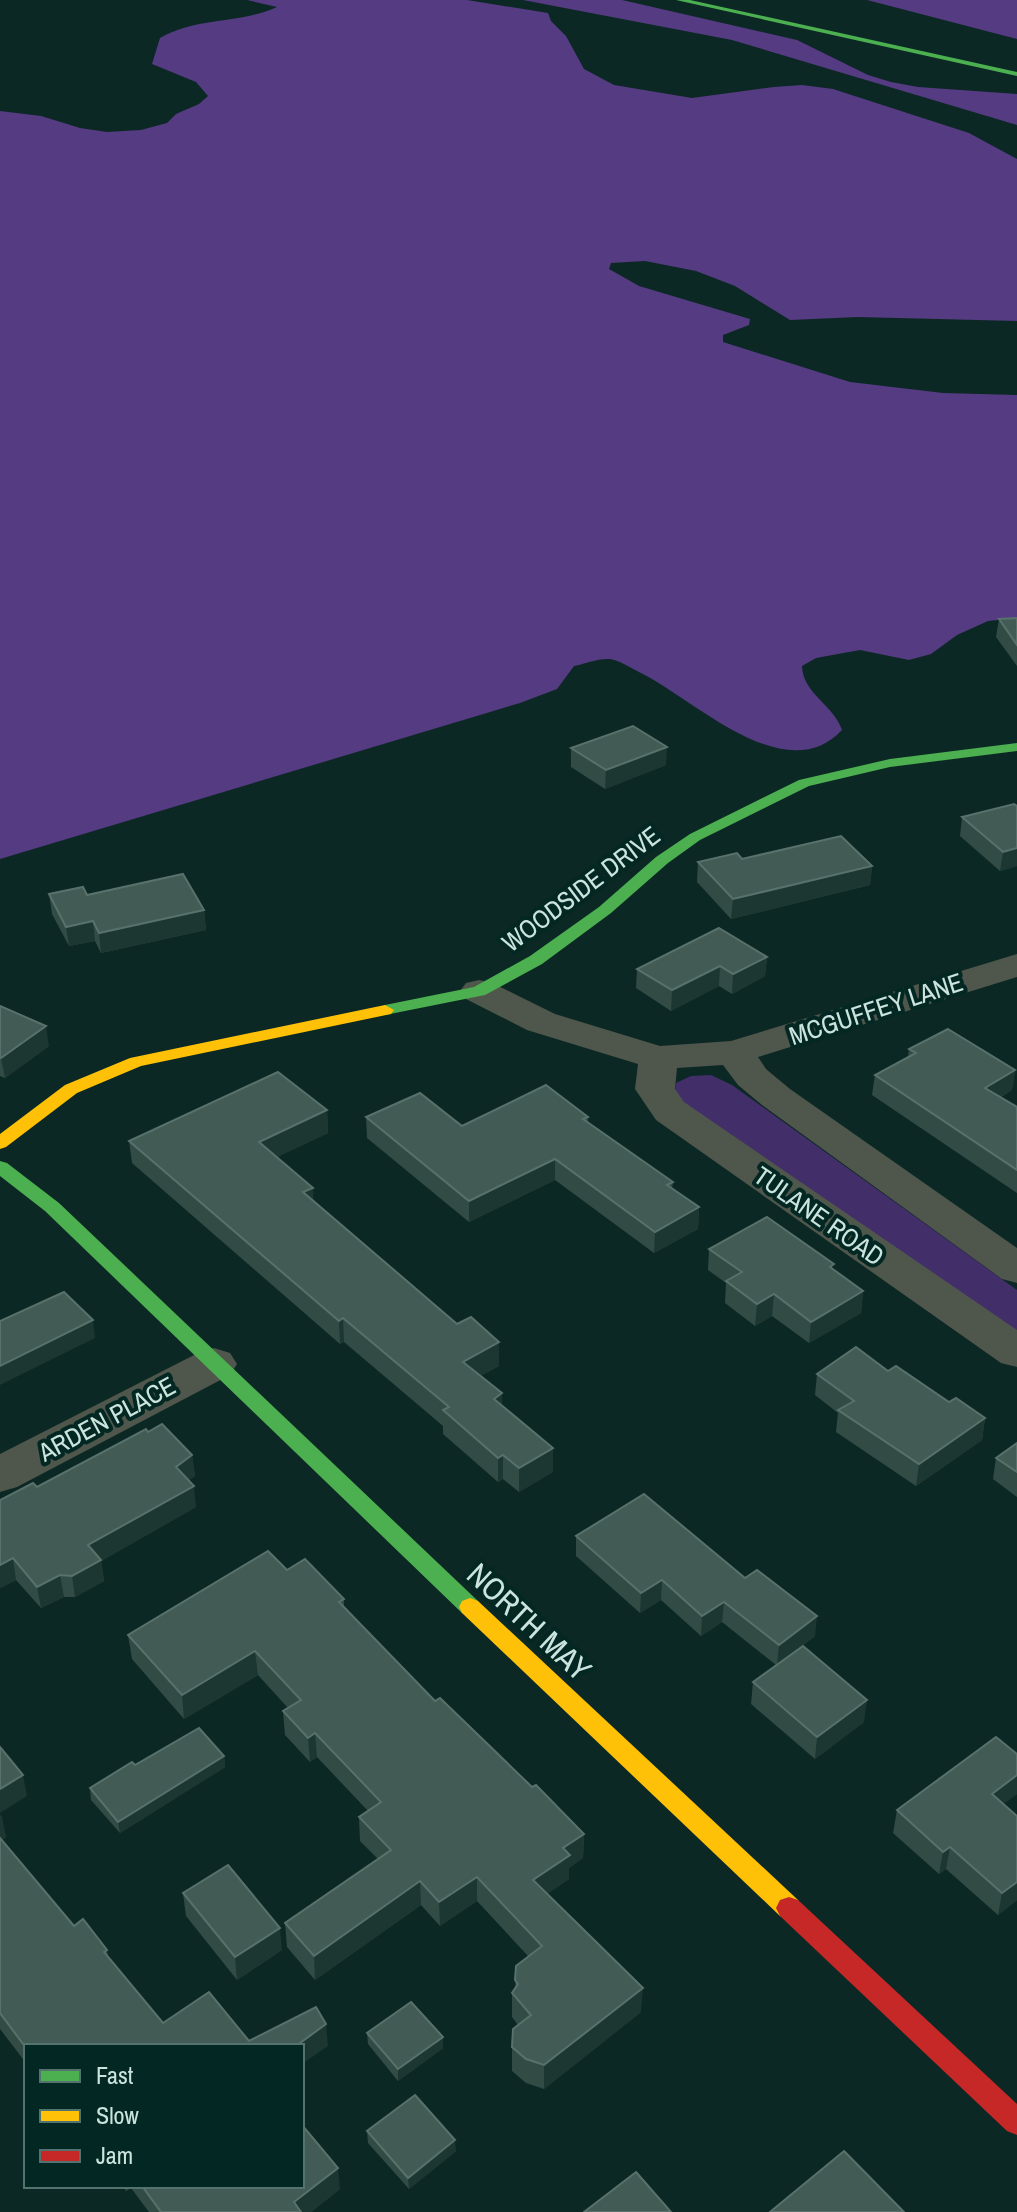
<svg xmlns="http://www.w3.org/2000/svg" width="1017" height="2212" font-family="'Archivo Narrow',sans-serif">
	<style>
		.green { fill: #422e69 }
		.forest { fill: #553b82 }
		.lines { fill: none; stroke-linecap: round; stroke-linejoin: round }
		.street { fill: #4f564b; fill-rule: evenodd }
		.fast { fill: #4caf50; fill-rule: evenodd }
		.slow { fill: #ffc107; fill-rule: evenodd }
		.jam { fill: #c62828; fill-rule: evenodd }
		.wall { fill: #324b45 }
		.shaded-wall { fill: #1c3631 }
		.building { fill: #425c55; stroke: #58716a; stroke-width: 2 }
		.labels { text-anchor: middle; stroke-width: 8; stroke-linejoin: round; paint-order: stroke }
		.street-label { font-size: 26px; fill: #cce4de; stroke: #032823 }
		.near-street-label { font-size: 32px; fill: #cce4de; stroke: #032823 }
	</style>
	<rect width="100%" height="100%" fill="#0c2825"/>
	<path class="green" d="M 711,1075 L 732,1085 L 1017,1290 L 1017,1341 L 674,1099 L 676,1083 L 691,1076 Z"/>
	<g class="forest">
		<path d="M 247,0 L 467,0 L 548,13 L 551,21 L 566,36 L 584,69 L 614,85 L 692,98 L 774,87 L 802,85 L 833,89 L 969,133 L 1017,159 L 1017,321 L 858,317 L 790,320 L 735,286 L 696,271 L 645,261 L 611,263 L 609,269 L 639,286 L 750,319 L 749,325 L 723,335 L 723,342 L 850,382 L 943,393 L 1017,395 L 1017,618 L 988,621 L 957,635 L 931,654 L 909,660 L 860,650 L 816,658 L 802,666 C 803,694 833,704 842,730 C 785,791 693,698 639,672 C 631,668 619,660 610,659 C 599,658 584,664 574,666 L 557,689 L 520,703 L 0,859 L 0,111 L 41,116 L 80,128 L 107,132 L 141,130 L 167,123 L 176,114 L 199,104 L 208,96 L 196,82 L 152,64 L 160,38 C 196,17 240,24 277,7 Z"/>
		<path d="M 523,0 L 622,0 L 797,40 L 868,75 L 891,82 L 918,87 L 1017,94 L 1017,125 L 732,40 Z"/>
		<path d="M 867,0 L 1017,0 L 1017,39 Z"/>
	</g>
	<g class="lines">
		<g class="street">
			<path d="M 1017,954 L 1017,977 L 758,1057 L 766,1069 L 790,1089 L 1017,1248 L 1017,1283 L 1002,1279 L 762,1105 L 738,1085 L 723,1065 L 677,1068 L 675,1089 L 684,1102 L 1017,1330 L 1017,1367 L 1001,1363 L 656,1120 L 635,1089 L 638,1064 L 527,1030 L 466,999 L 460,991 L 466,983 L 479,980 L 492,983 L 555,1014 L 660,1046 L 731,1041 Z"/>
			<path d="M 214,1348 L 230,1353 L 237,1364 L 230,1375 L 17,1487 L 0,1492 L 0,1454 L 198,1353 Z"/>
		</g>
		<g class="fast">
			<path d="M 676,0 L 690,0 L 1017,72 L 1017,76 Z"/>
			<path d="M 1017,743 L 1017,751 L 890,767 L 809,786 L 700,840 L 668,863 L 611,913 L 542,964 L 485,995 L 385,1015 L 376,1010 L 385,1005 L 474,987 L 530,956 L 599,907 L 656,857 L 690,834 L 799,780 L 890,759 Z"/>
			<path d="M 0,1161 L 7,1163 L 59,1203 L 478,1601 L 481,1607 L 478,1613 L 470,1616 L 462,1613 L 45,1211 L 0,1176 Z"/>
		</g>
		<g class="slow">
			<path d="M 385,1005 L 394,1010 L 391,1014 L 141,1066 L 77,1093 L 6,1147 L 0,1149 L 0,1134 L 65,1085 L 130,1058 Z"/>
			<path d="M 470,1598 L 478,1601 L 798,1900 L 802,1908 L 798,1916 L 789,1919 L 780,1916 L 462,1613 L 459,1607 L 462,1601 Z"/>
		</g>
		<path class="jam" d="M 789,1897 L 798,1900 L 1017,2104 L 1017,2135 L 1007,2131 L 780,1916 L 776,1908 L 780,1900 Z"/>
	</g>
	<g class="wall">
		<path d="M 1017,618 L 1017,666 L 996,637 L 999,619 Z"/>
		<path d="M 571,748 L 666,765 L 605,789 L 571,767 Z"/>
		<path d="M 1017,806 L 1017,866 L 1000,871 L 960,836 L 962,817 Z"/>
		<path d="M 742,859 L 872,866 L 870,885 L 731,919 L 697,882 L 698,862 Z"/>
		<path d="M 49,894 L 87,895 L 204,910 L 206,930 L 101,953 L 95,941 L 69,946 L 52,914 Z"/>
		<path d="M 767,957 L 765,976 L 732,994 L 719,986 L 671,1011 L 636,988 L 637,969 Z"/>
		<path d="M 0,1006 L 49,1046 L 5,1078 L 0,1076 Z"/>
		<path d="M 909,1049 L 1015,1070 L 1012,1090 L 1001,1097 L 1017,1107 L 1017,1193 L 872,1095 L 875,1075 L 908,1057 Z"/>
		<path d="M 327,1110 L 328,1133 L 277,1157 L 313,1201 L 457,1324 L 499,1342 L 499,1366 L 480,1376 L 502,1405 L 553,1448 L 553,1472 L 519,1492 L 503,1479 L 498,1482 L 443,1434 L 443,1426 L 344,1342 L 340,1344 L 132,1163 L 129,1141 Z"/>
		<path d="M 366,1117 L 462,1126 L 588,1117 L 588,1123 L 673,1182 L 672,1189 L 699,1207 L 698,1229 L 654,1253 L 555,1180 L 469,1222 L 367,1138 Z"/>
		<path d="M 709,1249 L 834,1270 L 863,1291 L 861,1313 L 809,1343 L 772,1316 L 755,1326 L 725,1303 L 726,1283 L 708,1270 Z"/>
		<path d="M 888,1371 L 949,1402 L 985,1418 L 982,1440 L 916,1486 L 836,1432 L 838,1413 L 815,1395 L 817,1374 Z"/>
		<path d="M 148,1432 L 192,1455 L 195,1476 L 189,1480 L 196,1507 L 101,1561 L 104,1581 L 75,1597 L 64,1597 L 41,1608 L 16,1580 L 0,1588 L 0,1500 L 37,1487 Z"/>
		<path d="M 1017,1443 L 1017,1497 L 993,1479 L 996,1458 Z"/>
		<path d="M 576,1536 L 815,1636 L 782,1661 L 864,1722 L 815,1759 L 751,1704 L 753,1682 L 776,1665 L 722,1622 L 701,1636 L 661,1600 L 640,1613 L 576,1556 Z"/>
		<path d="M 287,1570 L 344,1599 L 344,1607 L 435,1701 L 584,1834 L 583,1858 L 569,1868 L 569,1879 L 547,1894 L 641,2012 L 544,2089 L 526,2083 L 512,2071 L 512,2047 L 518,2025 L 512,2017 L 512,1993 L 515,1988 L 516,1966 L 528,1956 L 477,1901 L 440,1926 L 421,1905 L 315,1980 L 287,1947 L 285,1923 L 378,1859 L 360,1841 L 359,1817 L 368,1811 L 317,1757 L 310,1762 L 285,1735 L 283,1711 L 288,1708 L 258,1675 L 184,1719 L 132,1659 L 128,1635 Z"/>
		<path d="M 224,1756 L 225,1767 L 120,1833 L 91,1800 L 90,1788 L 135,1765 Z"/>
		<path d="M 1017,1794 L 1003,1804 L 1017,1900 L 998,1915 L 946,1869 L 939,1874 L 893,1833 L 897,1810 Z"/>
		<path d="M 0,1814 L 6,1837 L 2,1840 L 74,1926 L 107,1950 L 108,1957 L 163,2023 L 249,2041 L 328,2046 L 26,2046 L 26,2063 L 0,2029 Z"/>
		<path d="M 183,1893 L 282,1950 L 237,1980 L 186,1916 Z"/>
		<path d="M 367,2033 L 443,2048 L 398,2081 L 368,2044 Z"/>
		<path d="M 367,2131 L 456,2151 L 409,2189 L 368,2143 Z"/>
		<path d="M 123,2186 L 302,2186 L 340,2189 L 311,2212 L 149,2212 L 131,2188 L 126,2191 Z"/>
	</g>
	<g class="shaded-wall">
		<path d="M 667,747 L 666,765 L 605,789 L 606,770 Z"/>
		<path d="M 1017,848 L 1017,866 L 1000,871 L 1003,852 Z"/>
		<path d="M 872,866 L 870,885 L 731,919 L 733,899 Z"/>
		<path d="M 204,910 L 206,930 L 101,953 L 99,933 Z"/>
		<path d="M 93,921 L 95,941 L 69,946 L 66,927 Z"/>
		<path d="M 767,957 L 765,976 L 732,994 L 733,974 Z"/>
		<path d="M 720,966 L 719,986 L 671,1011 L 672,990 Z"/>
		<path d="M 46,1026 L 49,1046 L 5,1078 L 1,1058 Z"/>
		<path d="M 1015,1070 L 1012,1090 L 982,1108 L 985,1088 Z"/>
		<path d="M 327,1110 L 328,1133 L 260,1165 L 259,1142 Z"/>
		<path d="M 555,1159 L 555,1180 L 469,1222 L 469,1201 Z"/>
		<path d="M 313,1188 L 314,1211 L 303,1192 Z"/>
		<path d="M 699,1207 L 698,1229 L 654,1253 L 655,1232 Z"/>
		<path d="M 863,1291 L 861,1313 L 809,1343 L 811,1322 Z"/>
		<path d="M 774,1294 L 772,1316 L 755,1326 L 757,1304 Z"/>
		<path d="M 343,1318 L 344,1342 L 340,1344 L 339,1321 Z"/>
		<path d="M 93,1320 L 95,1338 L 0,1385 L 0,1366 Z"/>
		<path d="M 499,1342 L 499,1366 L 463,1385 L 463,1362 Z"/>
		<path d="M 502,1393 L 502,1417 L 494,1399 Z"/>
		<path d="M 985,1418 L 982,1440 L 916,1486 L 919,1464 Z"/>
		<path d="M 553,1448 L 553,1472 L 519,1492 L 519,1468 Z"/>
		<path d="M 192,1455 L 195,1476 L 178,1488 L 176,1467 Z"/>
		<path d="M 503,1455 L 503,1479 L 498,1482 L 498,1458 Z"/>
		<path d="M 194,1486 L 196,1507 L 101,1561 L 104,1581 L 75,1597 L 72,1576 L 88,1545 Z"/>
		<path d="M 13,1558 L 16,1580 L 0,1588 L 0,1565 Z"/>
		<path d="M 60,1575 L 64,1597 L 41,1608 L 37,1587 Z"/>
		<path d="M 662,1580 L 661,1600 L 640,1613 L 641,1593 Z"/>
		<path d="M 724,1602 L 722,1622 L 701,1636 L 702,1616 Z"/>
		<path d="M 817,1616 L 815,1636 L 777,1665 L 779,1645 Z"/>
		<path d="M 255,1651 L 258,1675 L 184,1719 L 182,1695 Z"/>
		<path d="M 867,1700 L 864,1722 L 815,1759 L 817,1737 Z"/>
		<path d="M 315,1733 L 317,1757 L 310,1762 L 308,1738 Z"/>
		<path d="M 224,1756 L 225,1767 L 120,1833 L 118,1822 Z"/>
		<path d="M 23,1775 L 27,1796 L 0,1813 L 0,1789 Z"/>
		<path d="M 1017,1775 L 1017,1794 L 987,1816 L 992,1794 Z"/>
		<path d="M 2,1816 L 6,1837 L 0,1841 L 0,1817 Z"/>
		<path d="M 584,1834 L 583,1858 L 569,1868 L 569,1879 L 533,1904 L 533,1880 L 563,1848 Z"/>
		<path d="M 950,1847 L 946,1869 L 939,1874 L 943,1852 Z"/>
		<path d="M 477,1877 L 477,1901 L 440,1926 L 439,1902 Z"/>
		<path d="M 420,1881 L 421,1905 L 315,1980 L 314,1956 Z"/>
		<path d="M 1017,1882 L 1017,1900 L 998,1915 L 1002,1893 Z"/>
		<path d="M 280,1928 L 282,1950 L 237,1980 L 235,1957 Z"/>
		<path d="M 643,1988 L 641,2012 L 544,2089 L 544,2065 Z"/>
		<path d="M 326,2024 L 328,2046 L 302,2064 L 302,2046 L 296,2046 Z"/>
		<path d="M 443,2037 L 443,2048 L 398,2081 L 398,2069 Z"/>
		<path d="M 455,2140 L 456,2151 L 409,2189 L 408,2178 Z"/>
		<path d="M 338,2168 L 340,2189 L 311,2212 L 295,2212 L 294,2202 Z"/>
	</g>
	<g class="building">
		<path d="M 1017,618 L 1017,645 L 999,619 Z"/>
		<path d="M 633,726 L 667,747 L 606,770 L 571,748 Z"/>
		<path d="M 1014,804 L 1017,806 L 1017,848 L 1003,852 L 962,817 Z"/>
		<path d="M 841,836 L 872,866 L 733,899 L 698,862 L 737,853 L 742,859 Z"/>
		<path d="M 183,874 L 204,910 L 99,933 L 93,921 L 66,927 L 49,894 L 83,887 L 87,895 Z"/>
		<path d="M 719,928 L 767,957 L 733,974 L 720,966 L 672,990 L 637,969 Z"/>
		<path d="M 0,1006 L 46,1026 L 1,1058 L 0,1057 Z"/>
		<path d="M 948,1029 L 1015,1070 L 985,1088 L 1017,1107 L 1017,1170 L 875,1075 L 916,1053 L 909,1049 Z"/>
		<path d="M 278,1072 L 327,1110 L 259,1142 L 313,1188 L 303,1192 L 457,1324 L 471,1317 L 499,1342 L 463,1362 L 502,1393 L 494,1399 L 553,1448 L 519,1468 L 503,1455 L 498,1458 L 443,1410 L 449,1407 L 343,1318 L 339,1321 L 129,1141 Z"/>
		<path d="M 546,1085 L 588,1117 L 583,1119 L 673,1182 L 667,1185 L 699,1207 L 655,1232 L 555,1159 L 469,1201 L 366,1117 L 420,1093 L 462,1126 Z"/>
		<path d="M 767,1217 L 834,1264 L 830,1267 L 863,1291 L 811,1322 L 774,1294 L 757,1304 L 726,1281 L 742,1272 L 709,1249 Z"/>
		<path d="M 64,1292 L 93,1320 L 0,1366 L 0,1321 Z"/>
		<path d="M 856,1347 L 888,1371 L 896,1366 L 949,1402 L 956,1398 L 985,1418 L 919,1464 L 838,1410 L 854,1401 L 817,1374 Z"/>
		<path d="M 162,1424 L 192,1455 L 176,1467 L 194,1486 L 88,1545 L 101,1560 L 72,1576 L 60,1575 L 37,1587 L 13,1558 L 0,1565 L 0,1500 L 33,1483 L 37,1487 L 146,1429 L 148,1432 Z"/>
		<path d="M 1017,1443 L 1017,1472 L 996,1458 Z"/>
		<path d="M 644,1494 L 745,1578 L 757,1570 L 817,1616 L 779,1645 L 724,1602 L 702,1616 L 662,1580 L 641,1593 L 576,1536 Z"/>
		<path d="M 268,1551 L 287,1570 L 305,1559 L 344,1599 L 339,1602 L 435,1701 L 440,1698 L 532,1787 L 536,1785 L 584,1834 L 563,1848 L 570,1855 L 533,1880 L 643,1988 L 544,2065 L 526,2059 L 512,2047 L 513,2029 L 531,2015 L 512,1993 L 518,1984 L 515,1980 L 516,1966 L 542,1946 L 477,1877 L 439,1902 L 420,1881 L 314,1956 L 285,1923 L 391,1850 L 359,1817 L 381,1802 L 315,1733 L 308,1738 L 283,1711 L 301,1700 L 255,1651 L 182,1695 L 128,1635 Z"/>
		<path d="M 803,1646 L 867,1700 L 817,1737 L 753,1682 Z"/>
		<path d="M 199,1728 L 224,1756 L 118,1822 L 90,1788 L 132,1762 L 135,1765 Z"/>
		<path d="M 996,1737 L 1017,1754 L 1017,1775 L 992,1794 L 1017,1816 L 1017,1882 L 1002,1893 L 950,1847 L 943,1852 L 897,1810 Z"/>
		<path d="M 0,1747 L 23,1775 L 0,1789 Z"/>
		<path d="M 0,1838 L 74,1926 L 83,1919 L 107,1950 L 104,1952 L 163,2023 L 209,1992 L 249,2041 L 316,2007 L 326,2024 L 296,2046 L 26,2046 L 26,2048 L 0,2013 Z"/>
		<path d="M 228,1865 L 280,1928 L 235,1957 L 183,1893 Z"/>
		<path d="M 411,2002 L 443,2037 L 398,2069 L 367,2033 Z"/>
		<path d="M 415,2095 L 455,2140 L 408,2178 L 367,2131 Z"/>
		<path d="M 302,2125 L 338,2168 L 294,2202 L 301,2212 L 161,2212 L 142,2186 L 302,2186 Z"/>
		<path d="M 844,2151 L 904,2212 L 770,2212 Z"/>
		<path d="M 636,2172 L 671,2212 L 584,2212 Z"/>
	</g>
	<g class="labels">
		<g class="street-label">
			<text transform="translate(581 889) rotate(-37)" y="9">WOODSIDE DRIVE</text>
			<text transform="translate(876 1009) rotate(-18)" y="9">MCGUFFEY LANE</text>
			<text transform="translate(819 1216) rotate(35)" y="9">TULANE ROAD</text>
			<text transform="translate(107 1419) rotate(-28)" y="9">ARDEN PLACE</text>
		</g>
		<g class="near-street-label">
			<text transform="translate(529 1622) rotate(43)" y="11">NORTH MAY</text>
		</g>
	</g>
	<rect x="24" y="2044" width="280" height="144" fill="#032823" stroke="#53736e" stroke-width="2"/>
	<rect x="40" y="2070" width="40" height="12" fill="#4caf50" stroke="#53736e" stroke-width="2"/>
	<text x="96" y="2084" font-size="24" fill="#cce4de">Fast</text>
	<rect x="40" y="2110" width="40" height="12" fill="#ffc107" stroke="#53736e" stroke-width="2"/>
	<text x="96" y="2124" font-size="24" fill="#cce4de">Slow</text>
	<rect x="40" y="2150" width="40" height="12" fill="#c62828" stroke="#53736e" stroke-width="2"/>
	<text x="96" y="2164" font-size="24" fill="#cce4de">Jam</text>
</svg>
